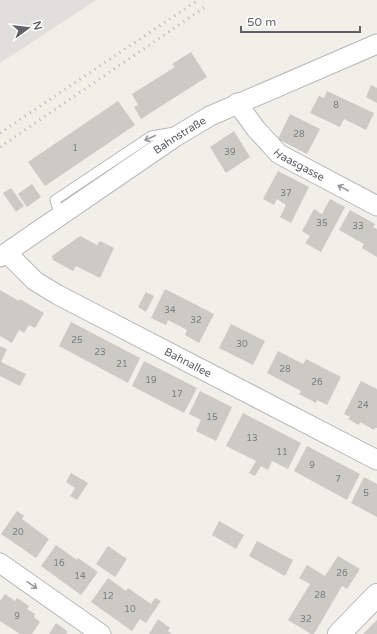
<svg xmlns="http://www.w3.org/2000/svg" width="377" height="634" font-family="'Varela Round',sans-serif">
	<style>
		.industrial { fill: #e0deda }
		.building { fill: #cccac5 }
		.lines { fill: none; stroke-linecap: round; stroke-linejoin: round }
		.lane-casing { stroke: #b5b8bc; stroke-width: 11 }
		.street-casing { stroke: #b5b8bc; stroke-width: 21 }
		.secondary-casing { stroke: #b6babf; stroke-width: 24 }
		.lane { stroke: #fff; stroke-width: 9 }
		.street { stroke: #fff; stroke-width: 19 }
		.secondary { stroke: #fff; stroke-width: 22 }
		.rail { stroke: #b6b7b8; stroke-width: 3; stroke-dasharray: 1 5; stroke-linecap: butt }
		.oneway { stroke: #979a9d }
		.labels { text-anchor: middle; stroke-width: 4; stroke-linejoin: round; paint-order: stroke }
		.number-label { font-size: 9px; fill: #7a7d7f }
		.street-label { font-size: 11px; fill: #5f6368; stroke: #fff }
	</style>
	<rect width="100%" height="100%" fill="#f1efe8"/>
	<path class="industrial" d="M 0,0 L 96,0 L 0,63 Z"/>
	<g class="building">
		<path d="M 191,52 L 207,77 L 141,119 L 134,107 L 138,105 L 132,94 L 175,67 L 172,64 Z"/>
		<path d="M 371,85 L 377,88 L 377,103 L 366,97 Z"/>
		<path d="M 327,91 L 374,113 L 366,130 L 344,119 L 340,127 L 310,113 L 319,96 L 324,98 Z"/>
		<path d="M 118,101 L 135,125 L 45,186 L 28,162 Z"/>
		<path d="M 290,114 L 320,129 L 307,154 L 278,139 Z"/>
		<path d="M 234,131 L 250,157 L 226,173 L 210,147 Z"/>
		<path d="M 278,171 L 309,187 L 291,223 L 280,217 L 286,205 L 277,199 L 274,205 L 263,199 Z"/>
		<path d="M 32,184 L 41,197 L 27,207 L 18,194 Z"/>
		<path d="M 11,188 L 24,206 L 16,212 L 3,193 Z"/>
		<path d="M 330,199 L 345,207 L 321,252 L 305,243 L 310,236 L 302,231 L 314,209 L 322,214 Z"/>
		<path d="M 350,210 L 375,224 L 373,227 L 377,229 L 377,257 L 362,248 L 364,244 L 339,230 Z"/>
		<path d="M 80,236 L 97,245 L 100,241 L 114,248 L 100,278 L 76,266 L 73,271 L 53,260 L 52,256 Z"/>
		<path d="M 165,289 L 214,314 L 199,343 L 185,335 L 187,330 L 168,320 L 166,325 L 151,318 Z"/>
		<path d="M 0,290 L 19,301 L 20,299 L 44,313 L 35,328 L 29,325 L 24,333 L 19,330 L 12,343 L 0,336 Z"/>
		<path d="M 146,292 L 154,296 L 146,312 L 138,307 Z"/>
		<path d="M 71,322 L 140,358 L 128,383 L 59,346 Z"/>
		<path d="M 231,324 L 265,341 L 253,365 L 219,348 Z"/>
		<path d="M 0,346 L 7,349 L 1,362 L 26,374 L 20,386 L 0,376 Z"/>
		<path d="M 278,351 L 303,364 L 306,359 L 341,377 L 327,405 L 317,400 L 316,403 L 299,394 L 301,391 L 267,373 Z"/>
		<path d="M 144,361 L 197,388 L 184,413 L 132,386 Z"/>
		<path d="M 361,381 L 377,389 L 377,428 L 375,428 L 374,430 L 360,422 L 359,425 L 348,419 L 350,417 L 344,414 Z"/>
		<path d="M 200,391 L 232,407 L 216,441 L 196,431 L 201,420 L 189,414 Z"/>
		<path d="M 243,413 L 301,443 L 288,469 L 272,461 L 268,470 L 261,466 L 255,476 L 249,473 L 256,461 L 226,446 Z"/>
		<path d="M 307,446 L 360,474 L 347,500 L 294,471 Z"/>
		<path d="M 71,473 L 88,483 L 77,500 L 70,496 L 75,488 L 66,482 Z"/>
		<path d="M 364,477 L 377,484 L 377,517 L 351,503 Z"/>
		<path d="M 17,511 L 24,516 L 22,519 L 49,539 L 36,558 L 1,534 Z"/>
		<path d="M 219,521 L 244,535 L 236,549 L 212,535 Z"/>
		<path d="M 257,541 L 293,560 L 285,576 L 249,556 Z"/>
		<path d="M 56,545 L 77,560 L 78,558 L 98,572 L 81,595 L 41,566 Z"/>
		<path d="M 108,546 L 127,559 L 115,577 L 96,564 Z"/>
		<path d="M 338,556 L 360,569 L 347,589 L 342,586 L 314,634 L 311,634 L 288,620 L 310,584 L 299,578 L 307,565 L 325,576 Z"/>
		<path d="M 108,578 L 126,591 L 128,588 L 151,604 L 155,598 L 161,601 L 146,623 L 140,619 L 132,631 L 91,602 Z"/>
		<path d="M 5,594 L 15,601 L 17,598 L 29,606 L 27,609 L 35,614 L 34,617 L 40,622 L 32,634 L 20,634 L 0,621 L 0,601 Z"/>
		<path d="M 158,619 L 170,628 L 168,631 L 172,634 L 149,634 Z"/>
		<path d="M 377,620 L 377,634 L 363,634 Z"/>
		<path d="M 56,623 L 67,631 L 66,633 L 68,634 L 49,634 Z"/>
	</g>
	<g class="lines">
		<defs>
			<path id="lane" d="M 60,216 L 55,200 L 151,136 L 175,132"/>
			<g id="street">
				<path id="s1" d="M 237,103 L 256,129 L 279,154 L 377,206"/>
				<path id="s2" d="M 7,253 L 35,281 L 58,295 L 377,460"/>
				<path id="s3" d="M 0,257 L 175,137 L 210,116 L 377,44"/>
				<path d="M 0,563 L 101,634"/>
			</g>
			<path id="secondary" d="M 339,634 L 377,595"/>
		</defs>
		<use href="#lane" class="lane-casing"/>
		<use href="#street" class="street-casing"/>
		<use href="#secondary" class="secondary-casing"/>
		<use href="#lane" class="lane"/>
		<use href="#street" class="street"/>
		<use href="#secondary" class="secondary"/>
		<g class="rail">
			<path d="M 0,133 L 198,0"/>
			<path d="M 0,147 L 205,7"/>
		</g>
	</g>
	<defs><path id="oneway-shaft" d="M-6 0H5M1.5-3L5.5 0L1.5 3" fill="none" stroke-width="1.6" stroke-linecap="round" stroke-linejoin="round"/></defs>
	<g class="oneway">
		<use href="#oneway-shaft" transform="translate(150 138) rotate(156)"/>
		<use href="#oneway-shaft" transform="translate(343 188) rotate(-152)"/>
		<use href="#oneway-shaft" transform="translate(32 585) rotate(35)"/>
	</g>
	<g class="labels">
		<g class="number-label">
			<text x="336" y="108">8</text>
			<text x="299" y="137">28</text>
			<text x="75" y="151">1</text>
			<text x="230" y="155">39</text>
			<text x="286" y="196">37</text>
			<text x="322" y="226">35</text>
			<text x="358" y="229">33</text>
			<text x="170" y="313">34</text>
			<text x="196" y="323">32</text>
			<text x="77" y="343">25</text>
			<text x="242" y="347">30</text>
			<text x="100" y="355">23</text>
			<text x="122" y="367">21</text>
			<text x="285" y="372">28</text>
			<text x="151" y="383">19</text>
			<text x="317" y="385">26</text>
			<text x="177" y="397">17</text>
			<text x="363" y="408">24</text>
			<text x="212" y="420">15</text>
			<text x="252" y="441">13</text>
			<text x="282" y="455">11</text>
			<text x="312" y="468">9</text>
			<text x="338" y="482">7</text>
			<text x="366" y="496">5</text>
			<text x="18" y="535">20</text>
			<text x="59" y="566">16</text>
			<text x="342" y="576">26</text>
			<text x="80" y="579">14</text>
			<text x="320" y="598">28</text>
			<text x="108" y="599">12</text>
			<text x="130" y="612">10</text>
			<text x="17" y="619">9</text>
			<text x="306" y="622">32</text>
		</g>
		<g class="street-label">
			<text dy="4" stroke="none"><textPath href="#s3" startOffset="217">Bahnstraße</textPath></text>
			<text dy="4" stroke="none"><textPath href="#s1" startOffset="89">Haasgasse</textPath></text>
			<text dy="4" stroke="none"><textPath href="#s2" startOffset="213">Bahnallee</textPath></text>
		</g>
	</g>
	<g transform="translate(28 28) rotate(75)" stroke="#ffffff" stroke-width="3" paint-order="stroke">
	<path d="M0-3L7 15L0 10L-7 15Z" fill="#5f6368"/>
	<text y="-6" font-size="11" font-weight="bold" text-anchor="middle" fill="#5f6368">N</text>
	</g>
	<path d="M241 26v6h119v-6" fill="none" stroke="#5f6368" stroke-width="2"/>
	<text x="247" y="26" font-size="12" fill="#5f6368" stroke="#ffffff" stroke-width="3" paint-order="stroke">50 m</text>
</svg>
